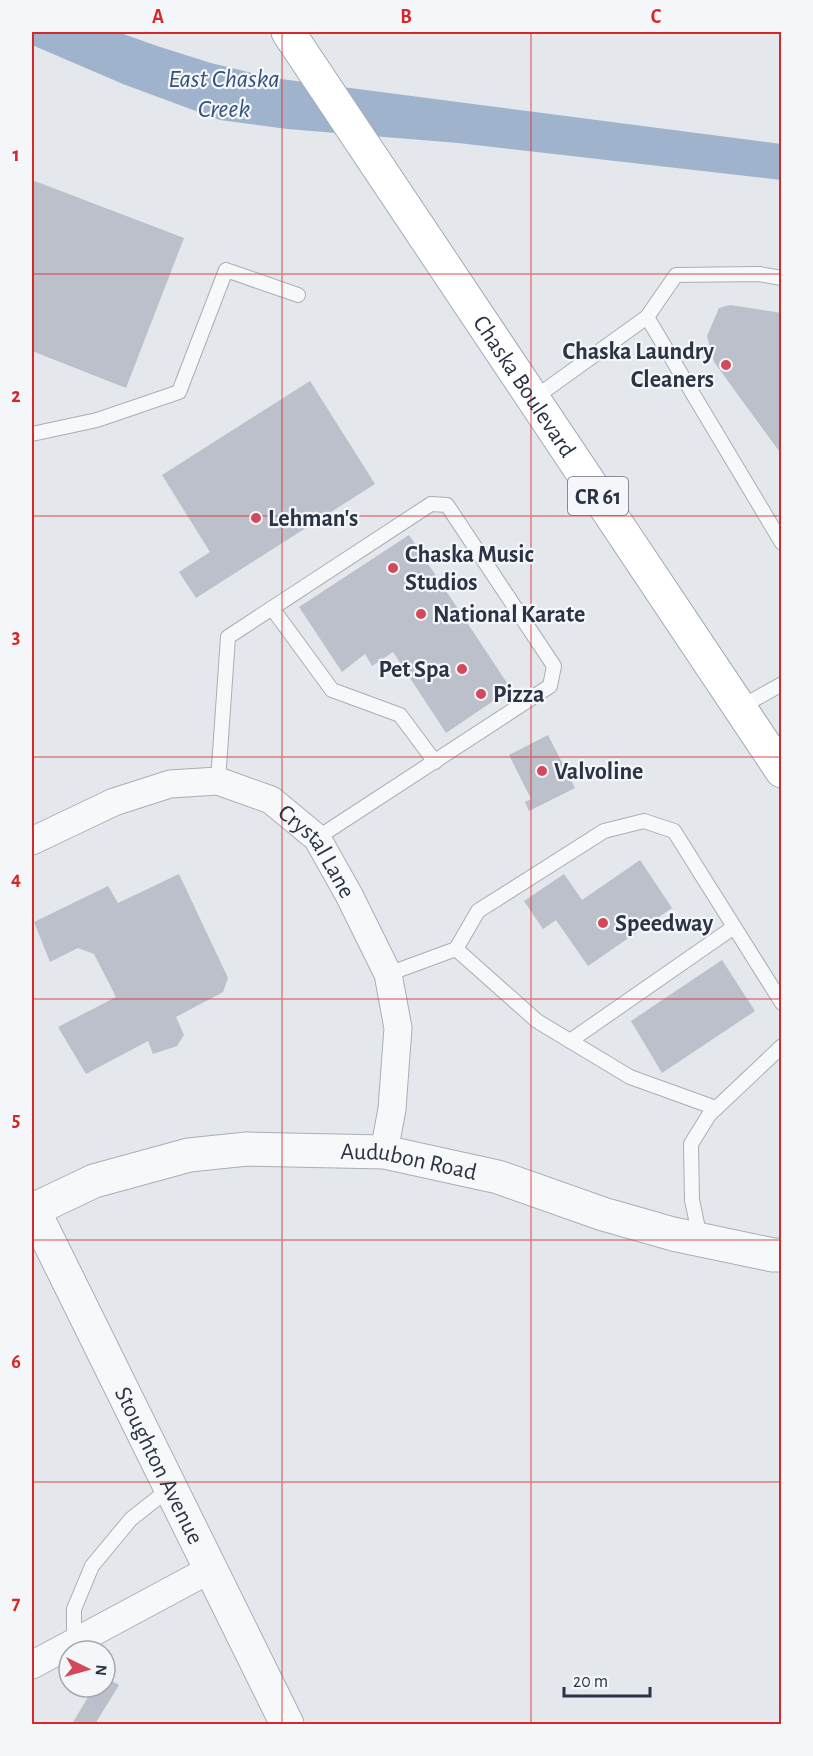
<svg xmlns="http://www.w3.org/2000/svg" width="813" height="1756" font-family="'Alegreya Sans',sans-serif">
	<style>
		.water { fill: #9fb4cc }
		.building { fill: #bbc0ca }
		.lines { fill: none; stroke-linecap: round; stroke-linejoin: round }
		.service-casing { stroke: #a9aeb7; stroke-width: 16 }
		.minor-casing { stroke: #a9aeb7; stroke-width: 29 }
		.tertiary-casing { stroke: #a9aeb7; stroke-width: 35 }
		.primary-casing { stroke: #a3abb8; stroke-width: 35 }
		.service { stroke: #f7f8fa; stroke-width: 14 }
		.minor { stroke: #f7f8fa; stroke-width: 27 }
		.tertiary { stroke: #f7f8fa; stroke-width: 33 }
		.primary { stroke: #fff; stroke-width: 33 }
		.grid { fill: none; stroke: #d62828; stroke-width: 1.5; stroke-opacity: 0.55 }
		.poi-dot { fill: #d1495b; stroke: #f4f6f9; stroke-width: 2 }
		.labels { text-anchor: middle; stroke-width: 4.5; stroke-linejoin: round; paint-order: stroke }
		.shield { fill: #f4f6f9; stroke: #676e7b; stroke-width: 1.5 }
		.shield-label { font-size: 22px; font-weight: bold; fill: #2b3445 }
		.poi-label { font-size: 24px; font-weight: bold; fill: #2b3445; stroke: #f4f6f9; text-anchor: start }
		.street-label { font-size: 24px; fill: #2b3445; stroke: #f4f6f9 }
		.water-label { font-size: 26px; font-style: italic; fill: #34527a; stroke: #f4f6f9 }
		.neatline { fill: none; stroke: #d62828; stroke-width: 2 }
		.grid-label { font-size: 20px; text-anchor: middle; font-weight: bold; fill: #d62828 }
	</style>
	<rect width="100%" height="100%" fill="#e4e7ec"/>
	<path class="water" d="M 32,32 L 118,32 L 157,46 L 211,63 L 273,78 L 781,144 L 781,180 L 458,143 L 287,129 L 220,120 L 123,84 L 32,45 Z"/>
	<g class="building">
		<path d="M 32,180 L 184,238 L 126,388 L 32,351 Z"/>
		<path d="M 730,305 L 782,313 L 782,455 L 714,362 L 707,336 L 719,308 Z"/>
		<path d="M 310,381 L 375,484 L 196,598 L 179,572 L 210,552 L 162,475 Z"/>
		<path d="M 409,535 L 511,689 L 446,733 L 393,652 L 372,666 L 365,654 L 342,672 L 299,607 Z"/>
		<path d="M 548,735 L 575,788 L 529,811 L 525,802 L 531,799 L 509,755 Z"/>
		<path d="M 640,860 L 672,908 L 588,966 L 556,920 L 543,929 L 524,901 L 564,874 L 582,900 Z"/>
		<path d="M 179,874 L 228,978 L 223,992 L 176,1017 L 184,1035 L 177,1046 L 153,1054 L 148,1041 L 86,1074 L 58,1027 L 116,997 L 94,954 L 78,948 L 50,962 L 34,922 L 108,886 L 118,903 Z"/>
		<path d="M 722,960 L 755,1011 L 662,1073 L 631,1021 Z"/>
		<path d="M 105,1677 L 119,1685 L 95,1724 L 72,1724 L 94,1687 L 105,1687 Z"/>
	</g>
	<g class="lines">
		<defs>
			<g id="service">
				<path d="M 647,317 L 782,543"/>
				<path d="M 533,399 L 647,317 L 676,275 L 759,274 L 782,278"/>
				<path d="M 32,434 L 97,420 L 179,392 L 226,270 L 298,295"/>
				<path d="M 272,608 L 332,690 L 400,715 L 435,762"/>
				<path d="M 739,708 L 782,684"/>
				<path d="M 218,781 L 228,637 L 431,504 L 447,505 L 554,666 L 550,686 L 317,838"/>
				<path d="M 456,949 L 537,1021 L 630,1077 L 716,1108"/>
				<path d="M 388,974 L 456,949 L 478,911 L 604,831 L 644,821 L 674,831 L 782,1003"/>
				<path d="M 570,1041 L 734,927"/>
				<path d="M 700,1238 L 692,1200 L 691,1144 L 709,1115 L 782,1046"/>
				<path d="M 74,1642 L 74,1609 L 92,1566 L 131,1519 L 169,1489"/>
			</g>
			<g id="minor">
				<path id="s1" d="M 32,841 L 114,802 L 170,784 L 218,781 L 271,800 L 317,838 L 349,895 L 388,974 L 398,1028 L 392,1109 L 384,1152"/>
				<path d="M 32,1665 L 209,1570"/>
			</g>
			<g id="tertiary">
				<path id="s2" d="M 32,1207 L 287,1724"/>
				<path id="s3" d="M 33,1210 L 94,1181 L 189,1155 L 247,1149 L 384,1152 L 498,1177 L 603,1214 L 673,1234 L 773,1255 L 782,1255"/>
			</g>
			<g id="primary">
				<path id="s4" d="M 288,32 L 782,771"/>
			</g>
		</defs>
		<use href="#service" class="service-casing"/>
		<use href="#minor" class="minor-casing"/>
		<use href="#tertiary" class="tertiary-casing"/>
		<use href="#primary" class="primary-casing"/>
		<use href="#service" class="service"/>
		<use href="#minor" class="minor"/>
		<use href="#tertiary" class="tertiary"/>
		<use href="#primary" class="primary"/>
	</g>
	<path class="grid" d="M 282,32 L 282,1724M 531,32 L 531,1724M 32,274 L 782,274M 32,516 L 782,516M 32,757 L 782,757M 32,999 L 782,999M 32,1240 L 782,1240M 32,1482 L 782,1482"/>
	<g class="poi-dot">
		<circle cx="726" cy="365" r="6"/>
		<circle cx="256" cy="518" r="6"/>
		<circle cx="393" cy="568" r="6"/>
		<circle cx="421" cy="614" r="6"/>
		<circle cx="462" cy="669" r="6"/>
		<circle cx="481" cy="694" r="6"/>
		<circle cx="542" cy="771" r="6"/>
		<circle cx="603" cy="923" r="6"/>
	</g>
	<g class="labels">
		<rect class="shield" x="568" y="477" width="60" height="38" rx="4.5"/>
		<g class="shield-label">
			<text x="598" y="504">CR 61</text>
		</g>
		<g class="poi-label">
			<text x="714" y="359" text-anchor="end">Chaska Laundry<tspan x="714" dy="28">Cleaners</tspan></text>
			<text x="268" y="526">Lehman's</text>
			<text x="405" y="562">Chaska Music<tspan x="405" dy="28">Studios</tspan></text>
			<text x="433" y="622">National Karate</text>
			<text x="450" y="677" text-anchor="end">Pet Spa</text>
			<text x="493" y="702">Pizza</text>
			<text x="554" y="779">Valvoline</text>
			<text x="615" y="931">Speedway</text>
		</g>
		<g class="street-label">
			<text dy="8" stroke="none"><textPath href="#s4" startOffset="426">Chaska Boulevard</textPath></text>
			<text dy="8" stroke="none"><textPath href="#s1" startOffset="324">Crystal Lane</textPath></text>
			<text dy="8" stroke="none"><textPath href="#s3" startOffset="387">Audubon Road</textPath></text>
			<text dy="8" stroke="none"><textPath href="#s2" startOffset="288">Stoughton Avenue</textPath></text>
		</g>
		<g class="water-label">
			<text x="224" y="87">East Chaska<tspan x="224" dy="30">Creek</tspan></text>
		</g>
	</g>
	<rect width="813" height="1756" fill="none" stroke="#f4f6f9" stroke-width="66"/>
	<g transform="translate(87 1669) rotate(95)"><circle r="28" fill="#f4f6f9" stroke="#a4a8b1" stroke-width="1.5"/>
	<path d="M0-4.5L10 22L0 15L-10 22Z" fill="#d1495b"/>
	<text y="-9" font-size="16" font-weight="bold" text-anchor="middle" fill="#2b3445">N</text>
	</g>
	<path d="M564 1687v9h86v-9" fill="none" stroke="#2b3445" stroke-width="3"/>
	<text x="573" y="1687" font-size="18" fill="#2b3445" stroke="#f4f6f9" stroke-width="4.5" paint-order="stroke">20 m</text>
	<rect x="33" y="33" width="747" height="1690" class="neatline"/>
	<g class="grid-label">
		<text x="158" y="23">A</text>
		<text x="406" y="23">B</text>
		<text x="656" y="23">C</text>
		<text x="16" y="161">1</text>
		<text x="16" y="402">2</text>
		<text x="16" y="643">3</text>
		<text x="16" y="885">4</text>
		<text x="16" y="1126">5</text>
		<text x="16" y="1368">6</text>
		<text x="16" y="1609">7</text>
	</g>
</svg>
